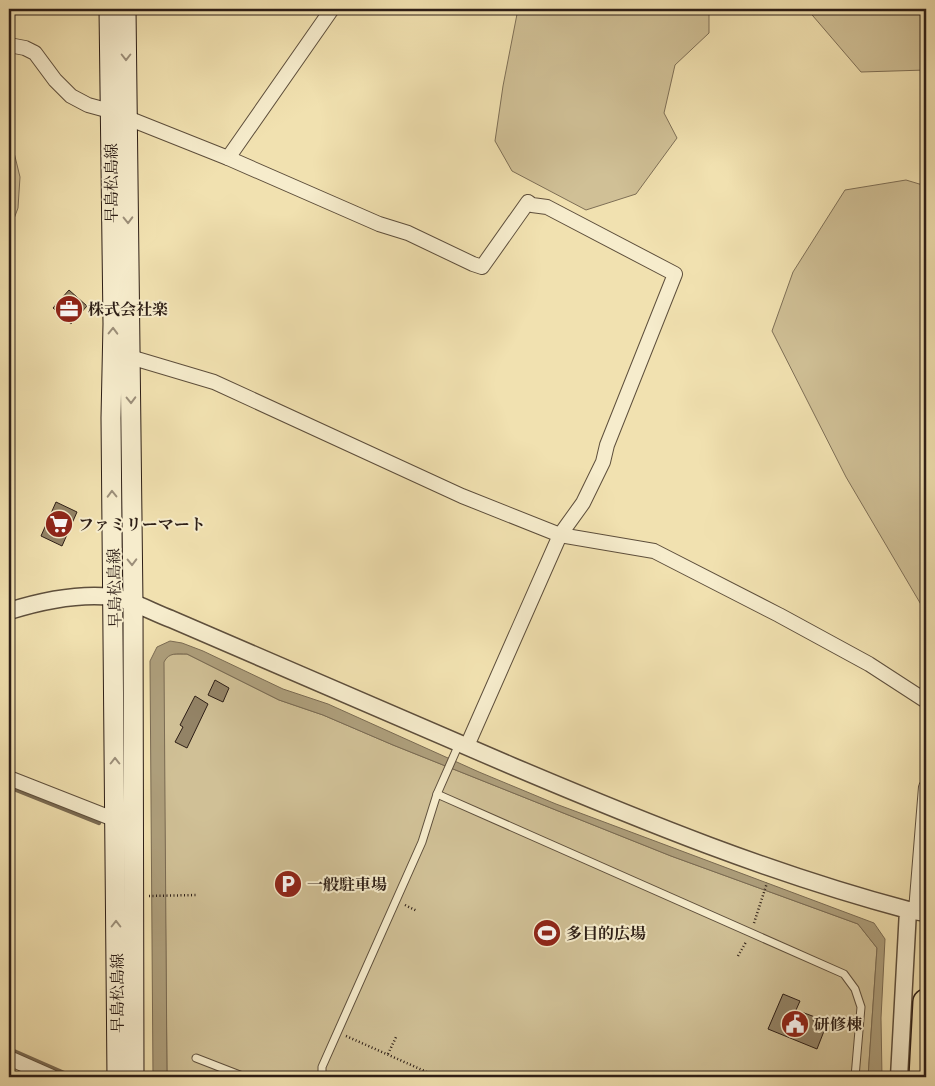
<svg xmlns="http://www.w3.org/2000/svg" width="935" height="1086" font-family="'EB Garamond','Noto Serif JP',serif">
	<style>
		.green { fill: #d0c096; stroke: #7e6f56 }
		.water { fill: #ae9f7c; stroke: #7a6b53 }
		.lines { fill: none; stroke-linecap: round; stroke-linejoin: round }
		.stream { stroke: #7a6b53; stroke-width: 4.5 }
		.building { fill: #938366; stroke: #2d1e16 }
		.service-casing { stroke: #5e4f3c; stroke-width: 9 }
		.minor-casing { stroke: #5e4f3c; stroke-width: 16 }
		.tertiary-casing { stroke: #5e4f3c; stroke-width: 19 }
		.secondary-casing { stroke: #2d1e16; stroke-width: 21 }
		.motorway-casing { stroke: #2d1e16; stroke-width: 28 }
		.path { stroke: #2d1e16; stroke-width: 2.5; stroke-dasharray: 1 2.5; stroke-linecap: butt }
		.service { stroke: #f6eccc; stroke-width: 7 }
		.minor { stroke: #f6eccc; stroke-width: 14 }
		.tertiary { stroke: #f6eccc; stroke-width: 16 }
		.secondary { stroke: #f6eccc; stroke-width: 19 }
		.motorway { stroke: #f1e1b0; stroke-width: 25 }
		.oneway { stroke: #9c8f7a }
		.labels { text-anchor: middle; stroke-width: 4; stroke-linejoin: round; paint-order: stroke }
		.street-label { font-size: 16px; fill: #2d1e16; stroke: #f6eccc }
		.poi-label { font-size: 16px; font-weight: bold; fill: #2d1e16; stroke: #f6eccc; text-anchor: start }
	</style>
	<rect width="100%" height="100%" fill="#f1e1b0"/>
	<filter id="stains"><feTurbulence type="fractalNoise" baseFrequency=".004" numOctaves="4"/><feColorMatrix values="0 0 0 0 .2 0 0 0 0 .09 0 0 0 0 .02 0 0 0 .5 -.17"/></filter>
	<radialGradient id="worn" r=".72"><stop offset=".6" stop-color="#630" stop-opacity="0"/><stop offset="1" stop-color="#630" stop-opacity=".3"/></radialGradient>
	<g class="green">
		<path d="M 518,9 L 709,9 L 709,33 L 675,65 L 664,113 L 677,138 L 636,194 L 586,210 L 512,171 L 495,141 L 503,86 Z"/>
		<path d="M 807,9 L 926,9 L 926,70 L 861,72 Z"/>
		<path d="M 9,132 L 20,177 L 18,208 L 9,232 Z"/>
		<path d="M 906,180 L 926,186 L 926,613 L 846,477 L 772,331 L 793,272 L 845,190 Z"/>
		<path d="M 171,654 L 187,654 L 279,700 L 323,715 L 393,745 L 671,856 L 858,924 L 877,948 L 868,1077 L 167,1077 L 163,662 L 167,656 Z"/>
	</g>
	<path class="water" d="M 170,641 L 182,643 L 203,651 L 283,689 L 328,704 L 479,772 L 556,804 L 874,923 L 885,939 L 881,1018 L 882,1077 L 868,1077 L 877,948 L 858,924 L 671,856 L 393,745 L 323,715 L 279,700 L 187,654 C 177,654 169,652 164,662 L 167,1077 L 153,1077 L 150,661 L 157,647 Z"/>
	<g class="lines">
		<g class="stream">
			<path d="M 9,787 L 99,823"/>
			<path d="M 9,1049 L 73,1077"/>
		</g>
	</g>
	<g class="building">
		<path d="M 69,290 L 87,306 L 71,324 L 53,308 Z"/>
		<path d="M 56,502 L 77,512 L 62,546 L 41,536 Z"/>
		<path d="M 215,680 L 229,688 L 223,702 L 208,695 Z"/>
		<path d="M 195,696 L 208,704 L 187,748 L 175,742 L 183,727 L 180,725 Z"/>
		<path d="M 783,994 L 800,1001 L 796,1010 L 815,1017 L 813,1021 L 826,1026 L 817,1049 L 768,1029 Z"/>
	</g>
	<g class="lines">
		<defs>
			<g id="service">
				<path d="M 437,794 L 844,974 L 855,989 L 861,1007 L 855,1077"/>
				<path d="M 196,1058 L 245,1077"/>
				<path d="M 322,1077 L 322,1067 L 422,842 L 437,794 L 459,744"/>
			</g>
			<g id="minor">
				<path d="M 9,45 L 25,48 L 35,53 L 55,80 L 71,96 L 88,105 L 110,111 L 228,158 L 379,224 L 408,233 L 473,264 L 482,267 L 528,202 L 532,205 L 547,207 L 675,274 L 607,445 L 603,462 L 583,503 L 560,535 L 467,746"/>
				<path d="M 228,158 L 332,9"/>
				<path d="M 130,357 L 214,382 L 462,496 L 560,535 L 654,551 L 779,615 L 869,664 L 926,701"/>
				<path d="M 9,778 L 116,820"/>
				<path d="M 916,911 L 926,787"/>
				<path d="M 9,1058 L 52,1077"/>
			</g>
			<g id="tertiary">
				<path d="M 9,611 C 41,601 79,593 113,597 C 132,600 152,612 171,619 C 284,668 398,717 512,766 C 642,821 772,874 908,910 L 899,1077"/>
				<path d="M 908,910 L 926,913"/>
			</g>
			<g id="secondary">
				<path d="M 109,9 L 113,324 L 111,418 L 117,1077"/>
				<path d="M 126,9 L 133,604 L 134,1077"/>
			</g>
			<path id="motorway" d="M 922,1077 L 926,1002"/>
		</defs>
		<use href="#service" class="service-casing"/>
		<use href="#minor" class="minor-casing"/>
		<use href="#tertiary" class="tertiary-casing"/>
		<use href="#secondary" class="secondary-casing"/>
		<use href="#motorway" class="motorway-casing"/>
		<g class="path">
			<path d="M 149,896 L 198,895"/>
			<path d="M 405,905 L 417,911"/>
			<path d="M 754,923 L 767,883"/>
			<path d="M 738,956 L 746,942"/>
			<path d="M 346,1036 L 438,1077"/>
			<path d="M 388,1054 L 397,1035"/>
		</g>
		<use href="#service" class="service"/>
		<use href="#minor" class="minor"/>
		<use href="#tertiary" class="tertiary"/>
		<use href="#secondary" class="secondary"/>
		<use href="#motorway" class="motorway"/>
	</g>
	<defs><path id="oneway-chevron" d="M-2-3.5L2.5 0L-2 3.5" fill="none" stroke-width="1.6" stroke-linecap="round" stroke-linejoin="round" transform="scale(1.25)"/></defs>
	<g class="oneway">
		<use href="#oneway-chevron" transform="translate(126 57) rotate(90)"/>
		<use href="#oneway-chevron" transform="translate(128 220) rotate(89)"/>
		<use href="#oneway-chevron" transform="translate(113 331) rotate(-89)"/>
		<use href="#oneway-chevron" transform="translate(131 400) rotate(89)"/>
		<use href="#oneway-chevron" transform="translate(112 494) rotate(-91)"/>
		<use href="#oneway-chevron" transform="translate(132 562) rotate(89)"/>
		<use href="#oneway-chevron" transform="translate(115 761) rotate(-90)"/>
		<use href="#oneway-chevron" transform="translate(116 924) rotate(-90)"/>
	</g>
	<defs>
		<symbol id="office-disc" viewBox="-11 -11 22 22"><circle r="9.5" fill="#8f2418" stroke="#f6eccc"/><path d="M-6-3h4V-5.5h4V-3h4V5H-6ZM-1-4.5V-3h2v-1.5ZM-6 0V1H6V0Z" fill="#fff"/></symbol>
		<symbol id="supermarket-disc" viewBox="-11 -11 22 22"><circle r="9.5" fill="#8f2418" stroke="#f6eccc"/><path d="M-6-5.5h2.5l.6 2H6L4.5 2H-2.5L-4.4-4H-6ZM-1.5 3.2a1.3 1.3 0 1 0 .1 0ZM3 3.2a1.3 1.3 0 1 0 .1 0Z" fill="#fff"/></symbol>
		<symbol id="parking-disc" viewBox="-11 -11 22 22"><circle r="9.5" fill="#8f2418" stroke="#f6eccc"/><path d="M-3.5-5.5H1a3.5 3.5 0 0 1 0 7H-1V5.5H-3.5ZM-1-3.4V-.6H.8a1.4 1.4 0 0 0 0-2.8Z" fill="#fff"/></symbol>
		<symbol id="stadium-disc" viewBox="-11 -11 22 22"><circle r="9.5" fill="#8f2418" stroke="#f6eccc"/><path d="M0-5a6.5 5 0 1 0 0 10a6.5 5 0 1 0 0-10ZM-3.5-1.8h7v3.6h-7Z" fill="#fff"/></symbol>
		<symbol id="civic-disc" viewBox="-11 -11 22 22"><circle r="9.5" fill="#8f2418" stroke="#f6eccc"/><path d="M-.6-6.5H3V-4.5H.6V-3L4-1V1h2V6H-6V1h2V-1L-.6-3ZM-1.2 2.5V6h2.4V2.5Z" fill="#fff"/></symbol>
	</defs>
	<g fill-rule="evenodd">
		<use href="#office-disc" x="53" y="293" width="32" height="32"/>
		<use href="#supermarket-disc" x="43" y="508" width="32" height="32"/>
		<use href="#parking-disc" x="272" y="868" width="32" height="32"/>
		<use href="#stadium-disc" x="531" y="917" width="32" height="32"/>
		<use href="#civic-disc" x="779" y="1008" width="32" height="32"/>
	</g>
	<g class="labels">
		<g class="street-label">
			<text transform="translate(111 183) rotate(-90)" y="6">早島松島線</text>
			<text transform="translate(114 588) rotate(-91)" y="6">早島松島線</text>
			<text transform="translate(117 993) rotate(-90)" y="6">早島松島線</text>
		</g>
		<g class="poi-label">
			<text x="88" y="315">株式会社楽</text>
			<text x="78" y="530">ファミリーマート</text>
			<text x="307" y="890">一般駐車場</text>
			<text x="566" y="939">多目的広場</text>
			<text x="814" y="1030">研修棟</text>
		</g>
	</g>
	<rect width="935" height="1086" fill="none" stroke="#f1e1b0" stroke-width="30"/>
	<rect x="10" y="10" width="915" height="1066" fill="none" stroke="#2d1e16" stroke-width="2.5"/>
	<rect x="15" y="15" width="905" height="1056" fill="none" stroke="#2d1e16"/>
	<rect width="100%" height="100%" filter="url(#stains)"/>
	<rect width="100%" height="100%" fill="url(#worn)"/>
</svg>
